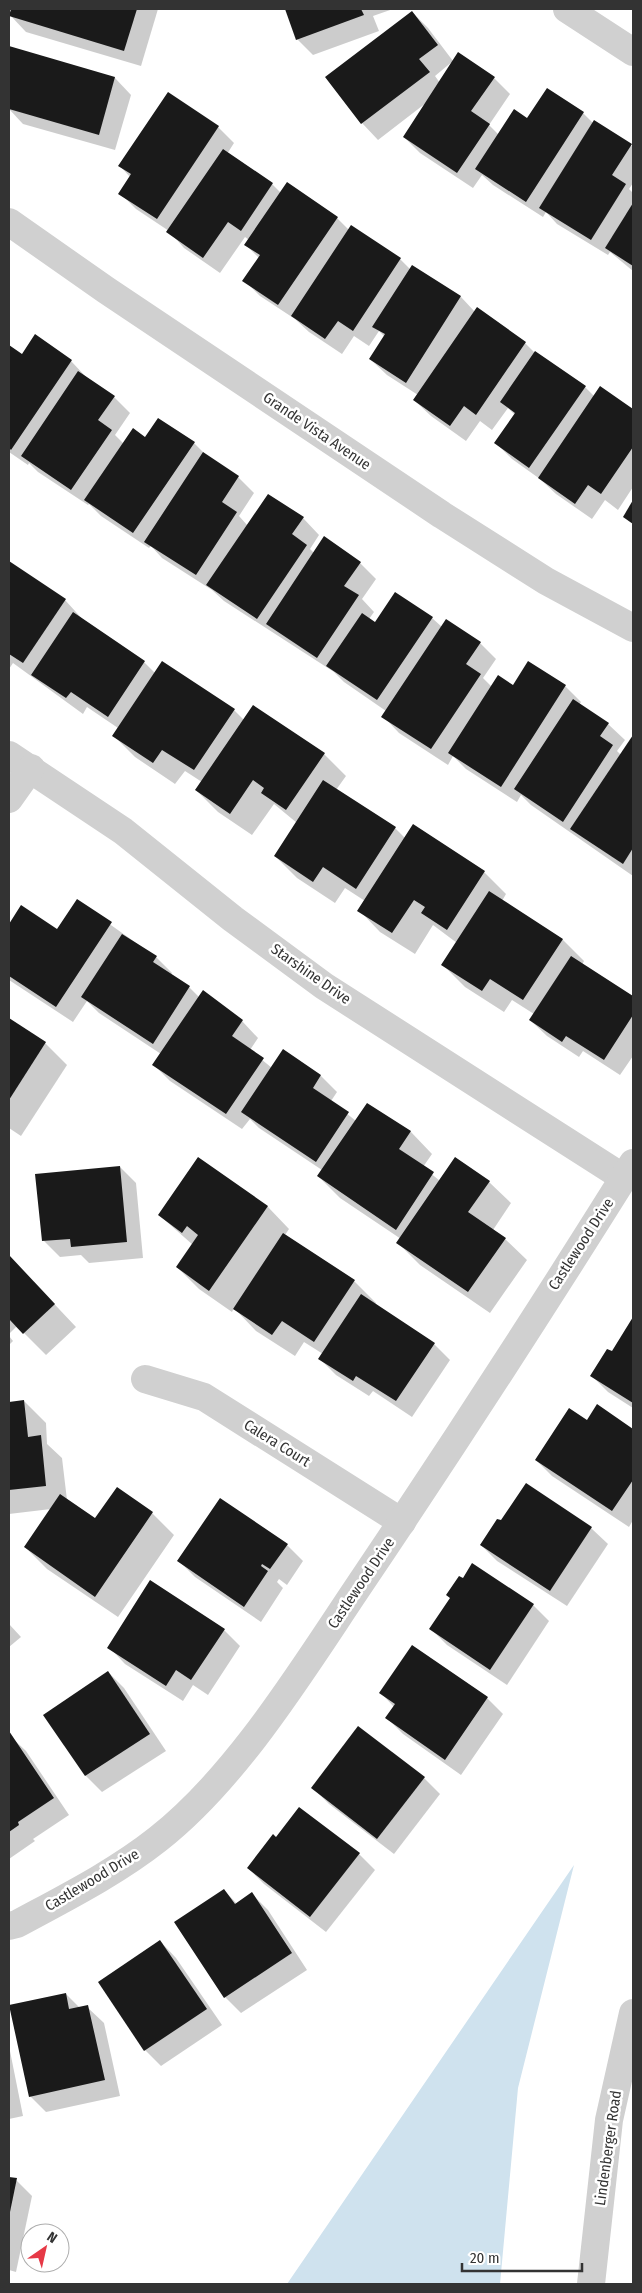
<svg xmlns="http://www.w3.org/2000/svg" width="642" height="2293" font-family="'Fira Sans Condensed',sans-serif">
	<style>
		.water { fill: #cfe2ee }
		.shadow { fill: #0003 }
		.building { fill: #1a1a1a }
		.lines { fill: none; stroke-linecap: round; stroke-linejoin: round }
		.minor { stroke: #d0d0d0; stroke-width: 28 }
		.labels { text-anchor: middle; stroke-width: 5; stroke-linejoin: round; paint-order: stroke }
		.street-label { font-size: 15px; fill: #333; stroke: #fff }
	</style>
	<rect width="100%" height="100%" fill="#fff"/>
	<path class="water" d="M 574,1865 L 518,2088 L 500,2284 L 287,2284 Z"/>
	<g class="shadow">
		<path d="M 12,9 L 158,9 L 141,66 L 26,32 L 10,15 Z"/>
		<path d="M 286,9 L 393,9 L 373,16 L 379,31 L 313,55 L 297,39 Z"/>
		<path d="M 412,12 L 428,28 L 453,61 L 435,76 L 440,83 L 494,78 L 510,94 L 489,125 L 499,135 L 527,120 L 547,90 L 583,113 L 593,123 L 633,147 L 633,183 L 629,189 L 633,193 L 633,271 L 610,252 L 608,255 L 557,224 L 546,212 L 543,217 L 493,185 L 482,175 L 473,188 L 420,153 L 404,137 L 426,103 L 378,140 L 362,123 L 327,77 Z"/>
		<path d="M 9,48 L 115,78 L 131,95 L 115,150 L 23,124 L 9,109 Z"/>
		<path d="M 218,127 L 234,143 L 227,154 L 272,184 L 281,193 L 337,218 L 349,230 L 400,259 L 410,269 L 412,267 L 461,297 L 475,312 L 477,309 L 525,343 L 535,353 L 585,387 L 595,397 L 601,388 L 633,410 L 633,487 L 618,510 L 605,500 L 592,519 L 556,494 L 540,479 L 512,459 L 496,443 L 515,415 L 508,408 L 492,430 L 480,421 L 466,441 L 431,416 L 414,400 L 418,395 L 387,375 L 370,359 L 385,337 L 379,331 L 369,346 L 354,336 L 342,354 L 309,332 L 295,319 L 260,296 L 244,280 L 259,258 L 246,245 L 249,240 L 245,237 L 220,273 L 184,248 L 169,231 L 136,209 L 120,193 L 130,177 L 120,166 Z"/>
		<path d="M 9,346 L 22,355 L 71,361 L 87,378 L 114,397 L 130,413 L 115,435 L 124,444 L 145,439 L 194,443 L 206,455 L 238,477 L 254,493 L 239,516 L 248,526 L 303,518 L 319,535 L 310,549 L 314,553 L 360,563 L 376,579 L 362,599 L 374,612 L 369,619 L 376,624 L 432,618 L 442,627 L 480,643 L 496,659 L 483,678 L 492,687 L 565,686 L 581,702 L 579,705 L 608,724 L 625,740 L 617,751 L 621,755 L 633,737 L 633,876 L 531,805 L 521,795 L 517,802 L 466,769 L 453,756 L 448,765 L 399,733 L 383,716 L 386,711 L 344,682 L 334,672 L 224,601 L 212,590 L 162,558 L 151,546 L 149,548 L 101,516 L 89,504 L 88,505 L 38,472 L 29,463 L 28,465 L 9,452 Z"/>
		<path d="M 9,563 L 65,600 L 86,623 L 144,662 L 155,673 L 234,710 L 244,720 L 324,754 L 346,776 L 336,790 L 395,828 L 405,838 L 413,826 L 484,872 L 506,894 L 502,901 L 562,939 L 584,961 L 582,965 L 633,998 L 633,1056 L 620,1075 L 583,1051 L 579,1057 L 547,1036 L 530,1020 L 534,1014 L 512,1000 L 504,1012 L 465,987 L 443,965 L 457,943 L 433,925 L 415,954 L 380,932 L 359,910 L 365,901 L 345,888 L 335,903 L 297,878 L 275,856 L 297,823 L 274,804 L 252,835 L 218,812 L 196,790 L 202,782 L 185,771 L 175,784 L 135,757 L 113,735 L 118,728 L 87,707 L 83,714 L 13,663 L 9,669 Z"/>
		<path d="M 77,901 L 156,957 L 172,973 L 171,975 L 189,987 L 200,998 L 242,1021 L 258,1038 L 250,1050 L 272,1068 L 284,1051 L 321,1076 L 337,1092 L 331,1101 L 356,1121 L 367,1105 L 411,1132 L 432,1154 L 423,1167 L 440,1181 L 489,1182 L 511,1203 L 493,1230 L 505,1239 L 527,1260 L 490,1313 L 420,1265 L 398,1243 L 401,1239 L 340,1198 L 318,1176 L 322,1170 L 259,1128 L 250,1119 L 242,1129 L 170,1081 L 154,1065 L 161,1054 L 99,1013 L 87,1001 L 73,1022 L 9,980 L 9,927 L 22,907 L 57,930 Z"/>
		<path d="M 9,1020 L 45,1043 L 67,1065 L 21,1136 L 9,1128 Z"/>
		<path d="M 198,1159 L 268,1207 L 289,1229 L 285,1235 L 354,1281 L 376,1303 L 375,1305 L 434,1344 L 450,1360 L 412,1417 L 373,1391 L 369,1396 L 336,1375 L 320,1359 L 323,1354 L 304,1342 L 295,1356 L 256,1331 L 234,1308 L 232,1312 L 199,1289 L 177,1267 L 193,1245 L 159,1215 Z"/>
		<path d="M 120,1167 L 136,1183 L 143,1258 L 89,1263 L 81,1255 L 60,1257 L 44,1241 Z"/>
		<path d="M 9,1256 L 76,1327 L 46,1355 L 17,1326 L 9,1334 Z"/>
		<path d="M 633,1319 L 633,1408 L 608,1392 L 592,1376 L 612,1353 Z"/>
		<path d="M 9,1336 L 13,1341 L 9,1345 Z"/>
		<path d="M 24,1401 L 46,1423 L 47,1444 L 62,1458 L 67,1500 L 96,1520 L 152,1513 L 174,1535 L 118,1617 L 47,1569 L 25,1547 L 51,1509 L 9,1514 L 9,1403 Z"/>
		<path d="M 597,1406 L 633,1430 L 633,1520 L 629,1527 L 552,1476 L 536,1460 L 588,1421 Z"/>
		<path d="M 591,1528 L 608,1544 L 567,1606 L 497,1561 L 481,1545 Z"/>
		<path d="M 287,1545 L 303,1561 L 287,1585 L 279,1579 L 277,1582 L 283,1588 L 261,1622 L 195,1577 L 179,1561 Z"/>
		<path d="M 473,1565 L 533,1605 L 549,1621 L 507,1685 L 447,1645 L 431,1629 Z"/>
		<path d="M 9,1624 L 21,1637 L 9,1647 Z"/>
		<path d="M 224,1630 L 240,1646 L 208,1695 L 193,1685 L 183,1701 L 125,1664 L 109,1647 Z"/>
		<path d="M 108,1672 L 124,1688 L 166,1751 L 102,1792 L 86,1776 L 45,1715 Z"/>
		<path d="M 381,1693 L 487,1698 L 503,1714 L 461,1775 L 403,1734 L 387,1718 L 394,1707 Z"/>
		<path d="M 9,1735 L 26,1751 L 69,1815 L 33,1839 L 35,1841 L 9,1859 Z"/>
		<path d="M 424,1778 L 440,1794 L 394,1854 L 329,1804 L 313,1788 Z"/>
		<path d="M 276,1839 L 359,1854 L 375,1870 L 326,1932 L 264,1884 L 248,1868 Z"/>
		<path d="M 224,1890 L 237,1904 L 252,1894 L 268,1910 L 307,1970 L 241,2013 L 225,1997 Z"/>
		<path d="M 160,1941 L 176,1958 L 222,2025 L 161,2066 L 145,2050 Z"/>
		<path d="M 66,1994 L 80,2008 L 87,2007 L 104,2023 L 120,2096 L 46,2112 L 30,2096 Z"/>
		<path d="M 9,2046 L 23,2116 L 9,2119 Z"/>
		<path d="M 9,2178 L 16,2180 L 32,2196 L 16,2272 L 9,2270 Z"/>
	</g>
	<g class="building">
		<path d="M 11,9 L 137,9 L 124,51 L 9,16 Z"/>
		<path d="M 285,9 L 361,9 L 364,15 L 296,40 Z"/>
		<path d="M 412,11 L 438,45 L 419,59 L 430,72 L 361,124 L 325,77 Z"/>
		<path d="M 9,46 L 115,77 L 99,135 L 9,109 Z"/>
		<path d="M 458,52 L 495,77 L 471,111 L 490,124 L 457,173 L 403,137 Z"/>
		<path d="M 547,88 L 584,112 L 526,202 L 475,169 L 514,109 L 527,118 Z"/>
		<path d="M 168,92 L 219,126 L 157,219 L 118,194 L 131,174 L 118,166 Z"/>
		<path d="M 594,120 L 632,144 L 612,175 L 626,184 L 591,240 L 539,208 Z"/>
		<path d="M 223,149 L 273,183 L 241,231 L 228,222 L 203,258 L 166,232 Z"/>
		<path d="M 287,182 L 338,217 L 278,305 L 242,281 L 260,255 L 244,245 Z"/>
		<path d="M 633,203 L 633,266 L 605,248 Z"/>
		<path d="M 351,225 L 401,258 L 353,331 L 338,321 L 325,339 L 291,316 Z"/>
		<path d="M 412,265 L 461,296 L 406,383 L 369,359 L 385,334 L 372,327 Z"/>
		<path d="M 477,307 L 526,342 L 476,415 L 464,406 L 450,426 L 413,400 Z"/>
		<path d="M 35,334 L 72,360 L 11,450 L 9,448 L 9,345 L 22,354 Z"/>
		<path d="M 535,351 L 586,386 L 529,468 L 494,443 L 515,413 L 500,402 Z"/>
		<path d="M 78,371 L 115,396 L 98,420 L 112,430 L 71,490 L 21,456 Z"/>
		<path d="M 600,386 L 633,409 L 633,447 L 601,494 L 588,485 L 575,504 L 538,478 Z"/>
		<path d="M 158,418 L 195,442 L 133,533 L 84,500 L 133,428 L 145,437 Z"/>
		<path d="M 203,452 L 239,476 L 222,502 L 237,512 L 196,575 L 144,542 Z"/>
		<path d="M 268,494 L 304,517 L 292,534 L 307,545 L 257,619 L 206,585 Z"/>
		<path d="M 633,500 L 633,524 L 623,517 Z"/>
		<path d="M 324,536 L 361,562 L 344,586 L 359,595 L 317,658 L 266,624 Z"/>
		<path d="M 9,561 L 66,599 L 23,663 L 9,654 Z"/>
		<path d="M 395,592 L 433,617 L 377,700 L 326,666 L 362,613 L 375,622 Z"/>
		<path d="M 73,612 L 145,661 L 108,717 L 71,692 L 66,698 L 31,675 Z"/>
		<path d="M 446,619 L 481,642 L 466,664 L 481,674 L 431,749 L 381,717 Z"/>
		<path d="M 162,661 L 235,709 L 194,770 L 162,750 L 153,763 L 112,736 Z"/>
		<path d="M 528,661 L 566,685 L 501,787 L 448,753 L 498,675 L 513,685 Z"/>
		<path d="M 573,699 L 609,723 L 600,736 L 613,745 L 563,822 L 514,789 Z"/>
		<path d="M 253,705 L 325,753 L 286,810 L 261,793 L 264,788 L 253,780 L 230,814 L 195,790 Z"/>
		<path d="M 633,735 L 633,848 L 623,864 L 570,829 Z"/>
		<path d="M 323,780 L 396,827 L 356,889 L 323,867 L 313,882 L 274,856 Z"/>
		<path d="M 413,824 L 485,871 L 447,930 L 421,913 L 425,907 L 414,900 L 392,933 L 357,911 Z"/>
		<path d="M 489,891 L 563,939 L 523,1000 L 490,979 L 482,991 L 441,965 Z"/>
		<path d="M 77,899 L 112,922 L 56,1007 L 9,976 L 9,924 L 21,905 L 57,929 Z"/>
		<path d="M 122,934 L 157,956 L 153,962 L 190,986 L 153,1044 L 81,997 Z"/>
		<path d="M 571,956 L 633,996 L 633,1015 L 604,1060 L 566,1036 L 562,1042 L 529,1020 Z"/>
		<path d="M 203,990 L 243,1020 L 232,1036 L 264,1058 L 226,1114 L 152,1065 Z"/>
		<path d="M 9,1018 L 46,1042 L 9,1100 Z"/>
		<path d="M 283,1049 L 321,1075 L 313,1088 L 349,1112 L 316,1162 L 241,1112 Z"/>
		<path d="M 367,1103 L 411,1131 L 399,1149 L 434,1172 L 396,1230 L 317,1176 Z"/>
		<path d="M 198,1157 L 268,1206 L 209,1291 L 176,1267 L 198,1235 L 187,1226 L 182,1233 L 158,1215 Z"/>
		<path d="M 455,1157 L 490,1181 L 468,1212 L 506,1238 L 468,1292 L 396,1243 Z"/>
		<path d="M 120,1166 L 127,1242 L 71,1247 L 70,1239 L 42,1241 L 35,1174 Z"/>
		<path d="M 283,1233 L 355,1280 L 314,1342 L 282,1321 L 272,1335 L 233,1309 Z"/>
		<path d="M 9,1255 L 55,1304 L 23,1334 L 9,1319 Z"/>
		<path d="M 361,1294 L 435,1343 L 396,1401 L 356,1376 L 353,1381 L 318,1359 Z"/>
		<path d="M 633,1317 L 633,1403 L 590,1376 L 607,1349 L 612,1351 Z"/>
		<path d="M 24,1400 L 28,1437 L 41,1435 L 46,1486 L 9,1490 L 9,1402 Z"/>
		<path d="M 597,1404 L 633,1429 L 633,1480 L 612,1511 L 535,1460 L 569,1408 L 587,1420 Z"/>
		<path d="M 526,1483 L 592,1527 L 550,1591 L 480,1545 L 497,1519 L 501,1520 Z"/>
		<path d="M 117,1487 L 153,1512 L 95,1597 L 24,1547 L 60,1494 L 95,1518 Z"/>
		<path d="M 220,1498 L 288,1544 L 270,1569 L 262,1564 L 261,1566 L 268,1571 L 244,1607 L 177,1561 Z"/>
		<path d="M 472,1563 L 534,1604 L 490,1670 L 429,1629 L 450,1598 L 446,1595 L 459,1576 L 463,1578 Z"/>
		<path d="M 150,1580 L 225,1629 L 191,1680 L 176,1670 L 166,1686 L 107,1648 Z"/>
		<path d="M 412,1645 L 488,1697 L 445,1760 L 385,1718 L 395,1704 L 379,1693 Z"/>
		<path d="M 108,1671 L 150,1734 L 85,1776 L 43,1715 Z"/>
		<path d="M 358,1726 L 425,1777 L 377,1839 L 311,1788 Z"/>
		<path d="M 9,1731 L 54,1798 L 18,1822 L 19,1825 L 9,1832 Z"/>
		<path d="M 299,1807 L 360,1853 L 310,1917 L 247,1868 L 273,1834 L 276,1837 Z"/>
		<path d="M 224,1889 L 235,1904 L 252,1892 L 292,1953 L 224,1998 L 174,1922 Z"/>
		<path d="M 160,1940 L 207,2009 L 144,2051 L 98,1982 Z"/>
		<path d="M 66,1993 L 69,2009 L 88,2005 L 105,2080 L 29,2097 L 9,2005 Z"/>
		<path d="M 9,2177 L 17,2178 L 10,2212 L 9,2211 Z"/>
	</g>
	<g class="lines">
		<g class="minor">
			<path d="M 567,9 L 633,52"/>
			<path d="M 9,222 L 106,290 L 442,515 L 546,581 L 633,628"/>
			<path d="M 9,755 L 123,831 L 233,919 L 324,986 L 624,1178"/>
			<path d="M 9,799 L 31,768"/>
			<path d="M 145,1379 L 204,1397 L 402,1522"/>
			<path d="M 9,1926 L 17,1924 C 65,1898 115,1873 158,1839 C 236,1778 301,1672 356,1590 C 451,1449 543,1307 633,1163"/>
			<path d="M 591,2284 L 609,2120 L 633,2013"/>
		</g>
	</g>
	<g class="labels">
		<g class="street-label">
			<text transform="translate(317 431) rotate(34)" y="5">Grande Vista Avenue</text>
			<text transform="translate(311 974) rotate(35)" y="5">Starshine Drive</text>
			<text transform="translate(581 1244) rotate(-57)" y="5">Castlewood Drive</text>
			<text transform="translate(277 1443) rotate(32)" y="5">Calera Court</text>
			<text transform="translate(361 1583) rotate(-56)" y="5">Castlewood Drive</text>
			<text transform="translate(92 1880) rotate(-31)" y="5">Castlewood Drive</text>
			<text transform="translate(608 2148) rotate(-82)" y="5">Lindenberger Road</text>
		</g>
	</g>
	<rect width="642" height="2293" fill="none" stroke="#333333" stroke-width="20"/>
	<g transform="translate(45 2248) rotate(34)"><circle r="24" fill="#ffffff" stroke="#adadad"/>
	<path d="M0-4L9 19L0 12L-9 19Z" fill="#e63946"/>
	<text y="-8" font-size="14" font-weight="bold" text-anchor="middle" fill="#333333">N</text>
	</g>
	<path d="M462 2263v8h120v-8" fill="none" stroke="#333333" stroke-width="2.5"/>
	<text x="470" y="2263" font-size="15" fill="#333333" stroke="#ffffff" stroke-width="4" paint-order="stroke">20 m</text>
</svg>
